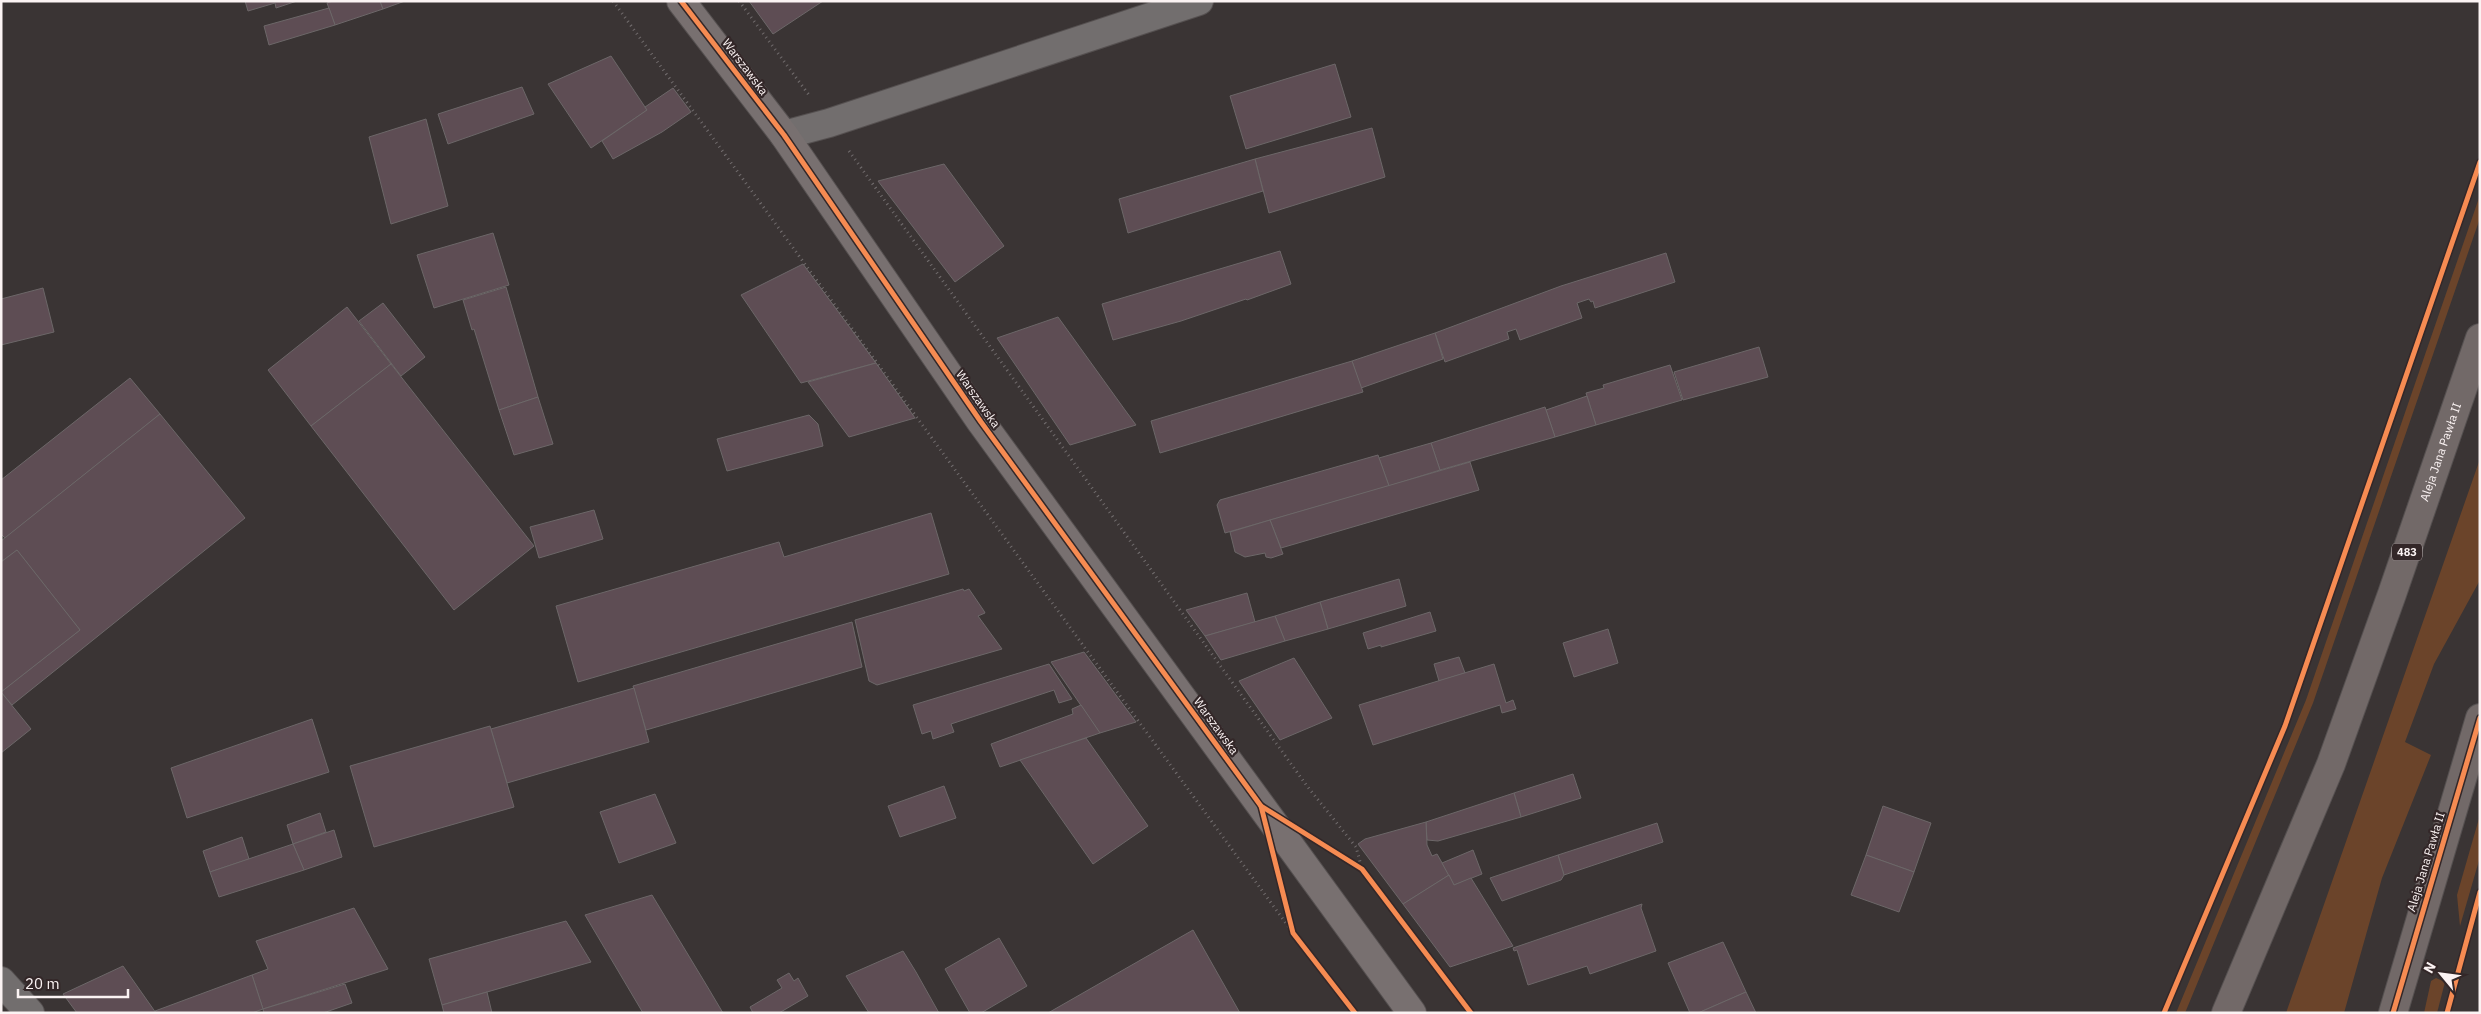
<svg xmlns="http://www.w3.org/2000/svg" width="2481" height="1014" font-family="'IBM Plex Sans',sans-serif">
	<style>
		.green { fill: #6b442a }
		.building { fill: #5e4d54; stroke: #6c6768 }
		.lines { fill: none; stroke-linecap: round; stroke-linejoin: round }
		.street-casing { stroke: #555050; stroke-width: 30 }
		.secondary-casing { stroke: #555050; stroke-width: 30 }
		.primary-casing { stroke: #555050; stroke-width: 30 }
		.path { stroke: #726d6e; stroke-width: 3; stroke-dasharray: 1 4; stroke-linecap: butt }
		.street { stroke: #726e6e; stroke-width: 28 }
		.secondary { stroke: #787070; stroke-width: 28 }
		.primary { stroke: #726968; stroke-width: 28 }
		.cycleway-casing { stroke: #332728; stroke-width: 8 }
		.cycleway { stroke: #f68b52; stroke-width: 5 }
		.labels { text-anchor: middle; stroke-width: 4.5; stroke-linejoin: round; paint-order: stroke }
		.shield { fill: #332728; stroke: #bfb6b6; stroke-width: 1 }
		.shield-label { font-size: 11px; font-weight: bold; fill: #fbf3f3 }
		.street-label { font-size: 12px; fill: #fbf3f3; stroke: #332728 }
	</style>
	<rect width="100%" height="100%" fill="#3a3434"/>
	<g class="green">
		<path d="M 2480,195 L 2480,218 L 2313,703 L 2185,1013 L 2176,1013 L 2306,700 Z"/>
		<path d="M 2480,459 L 2480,580 L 2434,664 L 2405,742 L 2431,755 L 2382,878 L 2344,1013 L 2286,1013 Z"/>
		<path d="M 2480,815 L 2480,857 L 2460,926 L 2457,895 Z"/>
		<path d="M 2436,978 L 2445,982 L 2437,1013 L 2424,1013 L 2431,981 Z"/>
	</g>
	<g class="building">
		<path d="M 245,1 L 297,1 L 276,8 L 275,3 L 248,11 Z"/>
		<path d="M 333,1 L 380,1 L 383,9 L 335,25 L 327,3 Z"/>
		<path d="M 380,1 L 405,1 L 383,9 Z"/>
		<path d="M 749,1 L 823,1 L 773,34 Z"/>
		<path d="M 329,8 L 335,25 L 269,45 L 264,26 Z"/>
		<path d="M 611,56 L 647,110 L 591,148 L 548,84 Z"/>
		<path d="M 1335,64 L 1351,117 L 1246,149 L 1230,96 Z"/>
		<path d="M 522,87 L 534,114 L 448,144 L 438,114 Z"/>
		<path d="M 673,88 L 691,112 L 662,132 L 613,159 L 602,141 L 647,110 L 645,107 Z"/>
		<path d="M 426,119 L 448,206 L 391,224 L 369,137 Z"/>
		<path d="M 1372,128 L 1385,177 L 1269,213 L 1255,159 Z"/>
		<path d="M 1255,159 L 1263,191 L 1128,233 L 1119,199 Z"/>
		<path d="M 944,164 L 1004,246 L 955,282 L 878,181 Z"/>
		<path d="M 493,233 L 509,285 L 434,308 L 417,255 Z"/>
		<path d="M 1280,251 L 1291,284 L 1247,300 L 1246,299 L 1181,321 L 1113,340 L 1102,304 Z"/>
		<path d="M 1666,253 L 1675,282 L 1595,308 L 1593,301 L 1591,302 L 1589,299 L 1577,303 L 1582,318 L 1520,340 L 1516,329 L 1507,332 L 1509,339 L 1445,362 L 1435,333 L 1561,286 Z"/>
		<path d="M 803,264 L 876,363 L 801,383 L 741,295 Z"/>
		<path d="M 506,287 L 538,397 L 499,410 L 474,329 L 472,330 L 463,300 Z"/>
		<path d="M 43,288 L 54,332 L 1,345 L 1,299 Z"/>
		<path d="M 383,303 L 425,357 L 401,376 L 359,321 Z"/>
		<path d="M 347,307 L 391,364 L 311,426 L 268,370 Z"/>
		<path d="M 1058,317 L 1125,410 L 1136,425 L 1070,445 L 997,338 Z"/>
		<path d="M 1435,333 L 1443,359 L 1361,388 L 1352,361 Z"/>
		<path d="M 1759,347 L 1768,377 L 1683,400 L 1674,372 Z"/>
		<path d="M 1352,361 L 1363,392 L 1160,453 L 1151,421 Z"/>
		<path d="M 876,363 L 915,418 L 849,437 L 808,382 Z"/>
		<path d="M 391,364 L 534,546 L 454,610 L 311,426 Z"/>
		<path d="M 1670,365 L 1682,400 L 1596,425 L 1586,393 L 1604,388 L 1603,385 Z"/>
		<path d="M 130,378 L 160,414 L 5,538 L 1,534 L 1,480 Z"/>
		<path d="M 1587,396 L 1596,425 L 1555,437 L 1546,410 Z"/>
		<path d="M 538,397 L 553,444 L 514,455 L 499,410 Z"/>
		<path d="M 1545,407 L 1555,437 L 1440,470 L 1431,443 Z"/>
		<path d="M 160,414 L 245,518 L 12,705 L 1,692 L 80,630 L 17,550 L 1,562 L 1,541 Z"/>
		<path d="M 809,415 L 818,424 L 823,446 L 727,471 L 717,439 Z"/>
		<path d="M 1431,443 L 1440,470 L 1389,486 L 1379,458 Z"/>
		<path d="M 1378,455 L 1389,486 L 1225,533 L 1217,505 L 1220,500 Z"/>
		<path d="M 1470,462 L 1479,490 L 1281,548 L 1270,520 Z"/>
		<path d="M 594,510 L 603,539 L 539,558 L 530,527 Z"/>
		<path d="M 931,513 L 949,574 L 578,682 L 556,606 L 779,542 L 784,557 Z"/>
		<path d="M 1270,520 L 1283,554 L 1271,558 L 1266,557 L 1265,553 L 1245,557 L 1235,552 L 1230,532 Z"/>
		<path d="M 17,550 L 80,630 L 1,692 L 1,562 Z"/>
		<path d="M 1399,579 L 1406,606 L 1328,629 L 1320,602 Z"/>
		<path d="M 963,589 L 964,591 L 969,589 L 984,611 L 985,613 L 978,616 L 1002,649 L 877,685 L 869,681 L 855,620 Z"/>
		<path d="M 1247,593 L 1255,622 L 1205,636 L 1186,610 Z"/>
		<path d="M 1320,602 L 1328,629 L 1285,641 L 1275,616 Z"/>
		<path d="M 1430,612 L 1436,631 L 1381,647 L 1381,645 L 1368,649 L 1363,633 Z"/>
		<path d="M 1275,616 L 1285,641 L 1221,660 L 1205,636 Z"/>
		<path d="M 852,622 L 862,667 L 646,730 L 633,686 Z"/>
		<path d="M 1608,629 L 1618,663 L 1574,677 L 1563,643 Z"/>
		<path d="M 1084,652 L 1136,722 L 1100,733 L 1051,662 Z"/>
		<path d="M 1459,657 L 1465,673 L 1439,681 L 1434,664 Z"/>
		<path d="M 1294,658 L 1332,718 L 1280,740 L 1239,681 Z"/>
		<path d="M 1049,664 L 1072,699 L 1059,703 L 1054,690 L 951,724 L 954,732 L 933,739 L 931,731 L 922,734 L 913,705 Z"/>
		<path d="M 1494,664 L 1506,703 L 1513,700 L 1516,709 L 1502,713 L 1500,705 L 1373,745 L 1359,705 Z"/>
		<path d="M 634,688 L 649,742 L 507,783 L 491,729 Z"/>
		<path d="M 1,692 L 31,729 L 1,753 Z"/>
		<path d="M 1081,705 L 1100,733 L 1000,767 L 991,744 L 1073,714 L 1072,709 Z"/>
		<path d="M 312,719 L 329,772 L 187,818 L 171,768 Z"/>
		<path d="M 490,726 L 514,807 L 374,847 L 350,766 Z"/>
		<path d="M 1086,738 L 1148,826 L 1093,864 L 1020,760 Z"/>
		<path d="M 1573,774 L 1581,798 L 1521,817 L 1514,793 Z"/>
		<path d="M 944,786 L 956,818 L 900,837 L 888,806 Z"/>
		<path d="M 1514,793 L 1521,817 L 1438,841 L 1427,840 L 1426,822 Z"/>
		<path d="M 655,794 L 676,843 L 619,863 L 600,812 Z"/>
		<path d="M 1883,806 L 1931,823 L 1914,872 L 1866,855 Z"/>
		<path d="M 320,813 L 326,832 L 293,844 L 287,825 Z"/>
		<path d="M 1426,822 L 1427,845 L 1432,856 L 1437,854 L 1449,875 L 1403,904 L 1358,844 L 1365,839 Z"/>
		<path d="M 1657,823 L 1663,842 L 1564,875 L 1558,855 Z"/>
		<path d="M 334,830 L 342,857 L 304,870 L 293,844 Z"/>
		<path d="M 242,837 L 249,859 L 210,872 L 203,851 Z"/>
		<path d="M 293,844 L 304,870 L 219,897 L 210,872 Z"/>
		<path d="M 1473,850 L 1482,874 L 1454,885 L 1442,863 Z"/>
		<path d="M 1558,855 L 1564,875 L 1561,880 L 1502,901 L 1490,878 Z"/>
		<path d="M 1866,855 L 1914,872 L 1899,912 L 1851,895 Z"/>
		<path d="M 1449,875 L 1454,885 L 1471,878 L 1513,946 L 1450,967 L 1403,904 Z"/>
		<path d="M 652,895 L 707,986 L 723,1013 L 643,1013 L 585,915 Z"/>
		<path d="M 1642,904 L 1641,908 L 1656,951 L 1590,974 L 1587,966 L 1528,985 L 1517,950 L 1514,951 L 1513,948 Z"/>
		<path d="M 354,908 L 388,969 L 263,1009 L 252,975 L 268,969 L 256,941 Z"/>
		<path d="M 566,921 L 591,962 L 442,1005 L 429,959 Z"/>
		<path d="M 1193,930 L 1240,1013 L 1048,1013 Z"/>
		<path d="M 999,938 L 1027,986 L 981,1013 L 970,1013 L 945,969 Z"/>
		<path d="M 1723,942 L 1746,992 L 1698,1013 L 1690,1013 L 1668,963 Z"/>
		<path d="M 903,951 L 916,972 L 939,1013 L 869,1013 L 846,976 Z"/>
		<path d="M 123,966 L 156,1013 L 77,1013 L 63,994 Z"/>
		<path d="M 789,973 L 794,981 L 798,978 L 808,996 L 779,1013 L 753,1013 L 750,1007 L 782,988 L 777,980 Z"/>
		<path d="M 252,975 L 263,1009 L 252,1013 L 156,1013 L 155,1011 Z"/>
		<path d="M 345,984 L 352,1003 L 323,1013 L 264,1013 L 263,1009 Z"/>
		<path d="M 487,992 L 492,1013 L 444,1013 L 442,1005 Z"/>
		<path d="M 1746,992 L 1756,1013 L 1698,1013 Z"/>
	</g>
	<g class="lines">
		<defs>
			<g id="street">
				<path d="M 784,135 L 829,123 L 1199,1"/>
				<path d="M 1,981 L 30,1013"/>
			</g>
			<path id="secondary" d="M 681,1 L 784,135 L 981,422 L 1412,1013"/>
			<g id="primary">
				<path id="s1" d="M 2226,1013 L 2331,764 L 2392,594 L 2480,338"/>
				<path d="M 2393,1013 L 2480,718"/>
			</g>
		</defs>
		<use href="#street" class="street-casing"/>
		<use href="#secondary" class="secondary-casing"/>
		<use href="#primary" class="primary-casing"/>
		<g class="path">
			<path d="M 613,1 L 1293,933"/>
			<path d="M 739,1 L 809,95"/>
			<path d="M 849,151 L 1307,786 L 1356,847 L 1362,869"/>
		</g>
		<use href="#street" class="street"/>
		<use href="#secondary" class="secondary"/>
		<use href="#primary" class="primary"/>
		<defs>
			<g id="cycleway">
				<path d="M 681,1 L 784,135 L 981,422 L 1261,806 L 1362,869 L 1471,1013"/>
				<path d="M 1261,806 L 1293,933 L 1355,1013"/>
				<path d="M 2164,1013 L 2285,726 L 2480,162"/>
				<path d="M 2393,1013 L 2480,718"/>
				<path d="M 2447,1013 L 2480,892"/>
			</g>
		</defs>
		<use href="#cycleway" class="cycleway-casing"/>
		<use href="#cycleway" class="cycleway"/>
	</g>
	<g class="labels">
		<rect class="shield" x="2392" y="543.5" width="30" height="17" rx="4"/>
		<g class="shield-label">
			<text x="2407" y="556">483</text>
		</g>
		<g class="street-label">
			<text transform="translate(745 67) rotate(53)" y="4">Warszawska</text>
			<text transform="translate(978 399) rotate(55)" y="4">Warszawska</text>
			<text dy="4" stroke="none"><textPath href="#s1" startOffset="601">Aleja Jana Pawła II</textPath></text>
			<text transform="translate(1216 726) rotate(54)" y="4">Warszawska</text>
			<text transform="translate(2426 862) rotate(-73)" y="4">Aleja Jana Pawła II</text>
		</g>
	</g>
	<rect width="2481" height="1014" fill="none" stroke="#fbf3f3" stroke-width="5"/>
	<g transform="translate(2441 974) rotate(299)" stroke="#332728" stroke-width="4" paint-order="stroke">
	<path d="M0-4L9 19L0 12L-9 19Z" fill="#fbf3f3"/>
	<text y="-8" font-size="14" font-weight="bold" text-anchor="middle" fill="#fbf3f3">N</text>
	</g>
	<path d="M18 989v8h110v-8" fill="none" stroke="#fbf3f3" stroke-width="2.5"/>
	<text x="25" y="989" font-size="15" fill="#fbf3f3" stroke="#332728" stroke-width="4" paint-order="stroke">20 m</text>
</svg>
